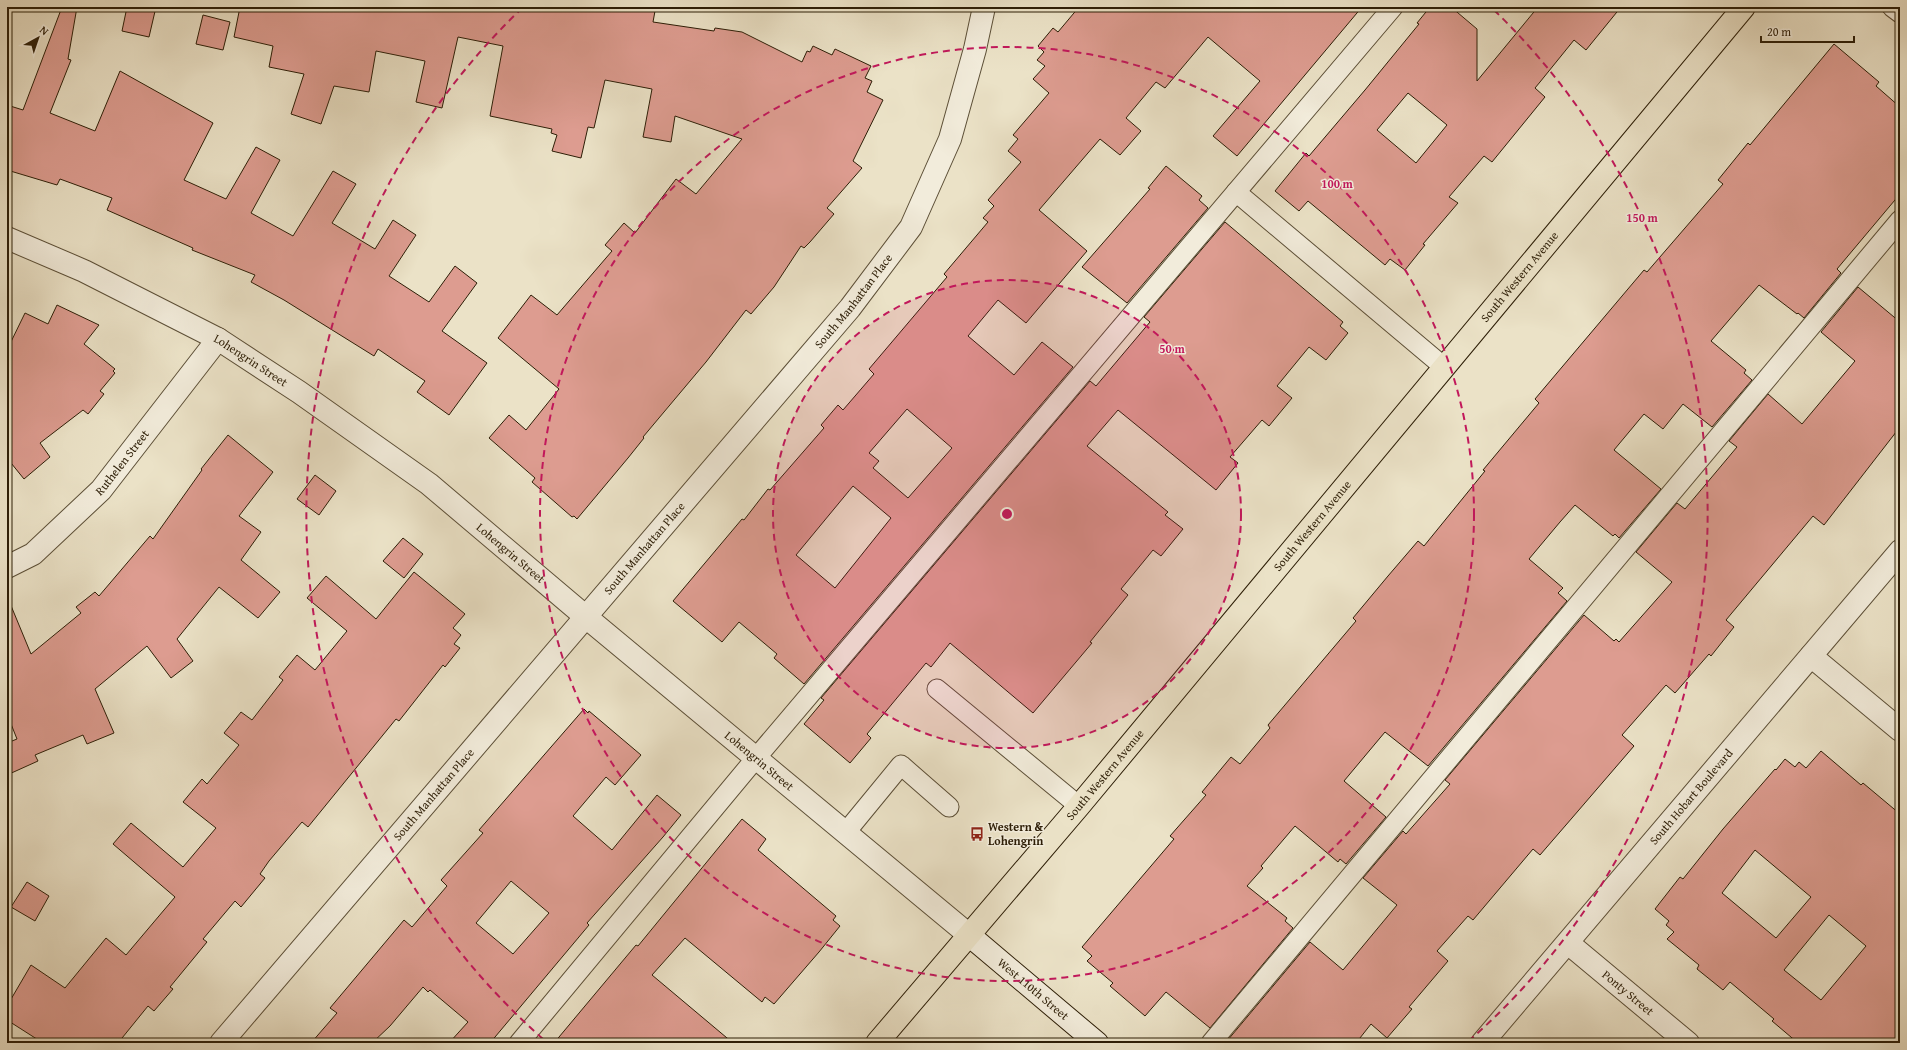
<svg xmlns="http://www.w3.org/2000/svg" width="1907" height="1050" font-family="'Gentium Book Plus',serif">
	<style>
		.building { fill: #dd9c90; stroke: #2d1e07; fill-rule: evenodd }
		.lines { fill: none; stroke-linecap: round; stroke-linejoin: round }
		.lane-casing { stroke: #5c4f37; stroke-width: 21 }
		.street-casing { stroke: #5c4f37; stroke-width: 24 }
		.secondary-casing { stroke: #2d1e07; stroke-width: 24 }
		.primary-casing { stroke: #2d1e07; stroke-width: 24 }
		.lane { stroke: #f2ecdb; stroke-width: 19 }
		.street { stroke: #f2ecdb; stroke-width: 22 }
		.secondary { stroke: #f2ecdb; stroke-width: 22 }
		.primary { stroke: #ebe2c7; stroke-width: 22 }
		.ring { fill: none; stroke: #c2185b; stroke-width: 2; stroke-dasharray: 7 5 }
		.labels { text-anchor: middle; stroke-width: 3; stroke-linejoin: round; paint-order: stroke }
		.street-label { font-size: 12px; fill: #2d1e07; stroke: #f2ecdb }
		.poi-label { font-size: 12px; font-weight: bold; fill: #2d1e07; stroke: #f2ecdb; text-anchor: start }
		.centre { fill: #c2185b; stroke: #f2ecdb; stroke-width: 2 }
		.ring-label { font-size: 12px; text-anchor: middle; font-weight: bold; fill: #c2185b; stroke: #f2ecdb; stroke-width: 3; stroke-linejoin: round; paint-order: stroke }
	</style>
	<rect width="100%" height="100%" fill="#ebe2c7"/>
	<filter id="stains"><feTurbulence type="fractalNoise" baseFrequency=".005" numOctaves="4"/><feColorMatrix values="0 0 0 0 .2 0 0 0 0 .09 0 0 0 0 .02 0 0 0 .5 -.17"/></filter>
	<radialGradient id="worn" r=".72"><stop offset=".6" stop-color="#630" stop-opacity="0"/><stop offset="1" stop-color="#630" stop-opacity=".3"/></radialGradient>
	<g class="building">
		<path d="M 62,7 L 77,7 L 68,59 L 71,60 L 50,113 L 95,131 L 120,71 L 213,123 L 184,180 L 226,199 L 256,147 L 280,160 L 251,213 L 293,236 L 333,171 L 356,184 L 332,223 L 375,249 L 393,220 L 416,235 L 389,276 L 429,302 L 455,266 L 477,283 L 442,331 L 487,363 L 449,415 L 417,392 L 425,381 L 378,349 L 374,356 L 284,300 L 251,282 L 255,275 L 192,250 L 193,248 L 107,210 L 112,198 L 60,179 L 57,185 L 7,170 L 7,105 L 23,110 Z"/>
		<path d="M 127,7 L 156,7 L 149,37 L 122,31 Z"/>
		<path d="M 240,7 L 633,7 L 655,11 L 653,22 L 714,31 L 715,28 L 742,32 L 802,62 L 807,51 L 810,52 L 813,46 L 832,55 L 835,49 L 871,66 L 865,78 L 872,81 L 867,92 L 883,100 L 853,161 L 862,168 L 827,208 L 834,214 L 810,242 L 804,248 L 801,246 L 774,287 L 751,314 L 746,310 L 706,362 L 643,437 L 644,438 L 628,458 L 577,519 L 574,516 L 572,517 L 532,482 L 535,478 L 489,438 L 509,415 L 526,430 L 559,389 L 498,338 L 531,295 L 557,315 L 612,251 L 605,245 L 624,223 L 635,233 L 676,179 L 696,194 L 742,139 L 675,116 L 671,142 L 643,137 L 652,89 L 605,80 L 594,128 L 588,127 L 581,158 L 552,151 L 557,135 L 551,133 L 552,129 L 490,116 L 503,46 L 458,37 L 442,108 L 416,102 L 425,61 L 376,51 L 369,92 L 334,86 L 321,124 L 291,114 L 304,74 L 269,67 L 273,46 L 234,37 Z"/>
		<path d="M 1079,7 L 1362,7 L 1237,156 L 1213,136 L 1260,81 L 1208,37 L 1165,88 L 1156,82 L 1126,118 L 1141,131 L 1120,155 L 1100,139 L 1039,210 L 1087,251 L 1026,323 L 998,300 L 968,336 L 1014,375 L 1042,342 L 1073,367 L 804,684 L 774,658 L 777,654 L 739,622 L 722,642 L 673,601 L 742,519 L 744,520 L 768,489 L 770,490 L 824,428 L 821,425 L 838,405 L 843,410 L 874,374 L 869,369 L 947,277 L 944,274 L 988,222 L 983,218 L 994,206 L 988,200 L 1021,162 L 1008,151 L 1018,139 L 1013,135 L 1049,93 L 1033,79 L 1045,66 L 1037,60 L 1044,52 L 1038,46 L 1053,28 L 1058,32 ZM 907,409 L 952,448 L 908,498 L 873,468 L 879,461 L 869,453 ZM 853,486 L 891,518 L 835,588 L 796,555 Z"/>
		<path d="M 1430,7 L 1451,7 L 1477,29 L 1477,81 L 1538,7 L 1621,7 L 1586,50 L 1574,40 L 1540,82 L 1535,88 L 1545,97 L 1492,162 L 1484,156 L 1449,197 L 1458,203 L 1423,244 L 1425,245 L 1405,270 L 1390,259 L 1385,265 L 1308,201 L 1299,211 L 1275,191 L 1306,153 L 1309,156 L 1365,90 L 1419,24 L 1417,23 ZM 1408,93 L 1447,125 L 1416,163 L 1377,130 Z"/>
		<path d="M 203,15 L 230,22 L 223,50 L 196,44 Z"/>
		<path d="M 1834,44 L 1879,82 L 1876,86 L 1900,107 L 1900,194 L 1837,269 L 1841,273 L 1804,318 L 1798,313 L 1797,314 L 1759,285 L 1711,341 L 1746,370 L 1744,373 L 1752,380 L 1712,427 L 1683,404 L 1663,429 L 1644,414 L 1614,450 L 1661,489 L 1619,538 L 1615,534 L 1613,536 L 1575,505 L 1560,522 L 1529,559 L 1563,588 L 1558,593 L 1567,601 L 1428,766 L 1385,732 L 1344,781 L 1386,817 L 1346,864 L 1340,859 L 1338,862 L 1295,826 L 1261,866 L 1263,868 L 1247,886 L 1287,918 L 1285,921 L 1293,928 L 1210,1028 L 1166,992 L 1145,1016 L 1110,986 L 1113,983 L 1087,961 L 1092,956 L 1082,947 L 1174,839 L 1170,836 L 1206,795 L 1202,792 L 1231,757 L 1240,764 L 1270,728 L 1268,725 L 1356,621 L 1353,618 L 1388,576 L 1418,541 L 1424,546 L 1485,471 L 1483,470 L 1539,403 L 1535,399 L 1644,270 L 1647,272 L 1723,184 L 1718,180 L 1748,143 L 1750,145 Z"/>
		<path d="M 1166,166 L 1202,196 L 1199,200 L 1208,208 L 1127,303 L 1082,267 L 1150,189 L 1148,188 Z"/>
		<path d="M 1225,222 L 1343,322 L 1340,326 L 1348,333 L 1326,360 L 1309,347 L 1277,386 L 1292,398 L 1269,426 L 1262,420 L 1230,457 L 1238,463 L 1216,490 L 1118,410 L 1087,446 L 1168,512 L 1165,515 L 1183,529 L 1161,556 L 1153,550 L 1121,589 L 1128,595 L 1090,642 L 1092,643 L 1033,713 L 950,643 L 931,667 L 926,663 L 867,734 L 871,738 L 850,763 L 804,724 L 824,700 L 821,698 L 1090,381 L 1096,386 L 1150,322 L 1144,317 Z"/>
		<path d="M 1858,287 L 1900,322 L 1900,427 L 1824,525 L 1813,516 L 1726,620 L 1734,627 L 1711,656 L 1709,654 L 1675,693 L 1666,685 L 1622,735 L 1634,746 L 1572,818 L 1540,855 L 1533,849 L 1473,920 L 1468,916 L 1437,951 L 1448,961 L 1409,1007 L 1412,1009 L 1387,1038 L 1371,1024 L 1356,1043 L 1229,1043 L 1227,1041 L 1310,942 L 1343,970 L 1397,905 L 1363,878 L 1403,831 L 1406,834 L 1450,784 L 1445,780 L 1584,615 L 1614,641 L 1616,639 L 1619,642 L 1672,582 L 1636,552 L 1677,503 L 1685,509 L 1737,447 L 1729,441 L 1768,394 L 1802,424 L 1855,361 L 1821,332 Z"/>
		<path d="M 57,305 L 99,325 L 84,344 L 115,369 L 113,371 L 115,373 L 100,391 L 104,394 L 88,414 L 83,410 L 40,443 L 50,457 L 24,479 L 7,458 L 7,350 L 25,313 L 48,324 Z"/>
		<path d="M 228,435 L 273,472 L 239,516 L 261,532 L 241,560 L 280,592 L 258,618 L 219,587 L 177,639 L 193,661 L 171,678 L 147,646 L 95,689 L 114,733 L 87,744 L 83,735 L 35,755 L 38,761 L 7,775 L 7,743 L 17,739 L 7,714 L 7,596 L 31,654 L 81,613 L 76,607 L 95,592 L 99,596 L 150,536 L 153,539 L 202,470 L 201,469 Z"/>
		<path d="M 315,475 L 336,491 L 319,515 L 297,499 Z"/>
		<path d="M 403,538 L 423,554 L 404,578 L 383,561 Z"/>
		<path d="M 414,572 L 465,614 L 453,628 L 461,635 L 454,644 L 460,648 L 445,667 L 443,665 L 399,721 L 396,719 L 308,827 L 302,822 L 269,861 L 260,874 L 265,878 L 241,907 L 235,901 L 203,939 L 207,942 L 170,987 L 173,989 L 154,1011 L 148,1006 L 118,1043 L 43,1043 L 7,1020 L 7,1006 L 31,965 L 65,988 L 106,938 L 126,955 L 175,897 L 113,844 L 131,823 L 183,867 L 216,828 L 183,802 L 202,779 L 207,784 L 239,745 L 224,733 L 241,712 L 252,720 L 283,680 L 279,677 L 297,655 L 315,670 L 347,631 L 307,598 L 326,576 L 376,619 Z"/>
		<path d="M 584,709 L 588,713 L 589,711 L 641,755 L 615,785 L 606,777 L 573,816 L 612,850 L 657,795 L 681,815 L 663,837 L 587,923 L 589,925 L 490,1043 L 449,1043 L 468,1022 L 430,990 L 428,992 L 423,987 L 390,1026 L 372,1043 L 311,1043 L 337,1013 L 330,1008 L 404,920 L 412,927 L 447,886 L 441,880 L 483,833 L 479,830 ZM 511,881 L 549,913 L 513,954 L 476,923 Z"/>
		<path d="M 1821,751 L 1861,785 L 1863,783 L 1900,814 L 1900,1043 L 1798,1043 L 1772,1021 L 1774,1019 L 1730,982 L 1723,990 L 1697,969 L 1699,965 L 1667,939 L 1674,932 L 1666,925 L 1669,921 L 1655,909 L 1680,877 L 1683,879 L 1723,829 L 1775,769 L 1776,770 L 1785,759 L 1795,767 L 1799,762 L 1806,768 ZM 1755,850 L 1811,897 L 1776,938 L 1722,893 ZM 1829,915 L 1866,946 L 1821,1000 L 1784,970 Z"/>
		<path d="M 742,819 L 766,839 L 758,850 L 836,916 L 833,920 L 840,926 L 819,952 L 774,1004 L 765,997 L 762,1002 L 685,938 L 652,975 L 733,1043 L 554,1043 L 636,945 L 638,946 Z"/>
		<path d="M 27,882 L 49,896 L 35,921 L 11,907 Z"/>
	</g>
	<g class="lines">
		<defs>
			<g id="lane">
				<path d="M 1892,7 L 1900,13"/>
				<path d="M 1236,192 L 1444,367"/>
				<path d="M 937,689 L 1079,806"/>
				<path d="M 846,832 L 901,765 L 949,807"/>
				<path d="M 519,1043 L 756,758 L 1393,7"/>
				<path d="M 1211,1043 L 1900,220"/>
			</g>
			<g id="street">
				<path id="s1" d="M 7,238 L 84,271 L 218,339 L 299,392 L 429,484 L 586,617 L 969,935"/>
				<path id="s2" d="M 7,567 L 33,554 L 101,490 L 218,339"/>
				<path d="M 1811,656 L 1900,730"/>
				<path id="s3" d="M 1568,943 L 1688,1043"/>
				<path id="s4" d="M 221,1043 L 850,308 L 911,227 L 950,139 L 975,49 L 984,7"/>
				<path id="s5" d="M 1482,1043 L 1900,551"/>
			</g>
			<g id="secondary">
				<path id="s6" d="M 969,935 L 1097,1043"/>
			</g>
			<g id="primary">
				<path id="s7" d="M 877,1043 L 1079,806 L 1744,7"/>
			</g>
		</defs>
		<use href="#lane" class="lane-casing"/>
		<use href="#street" class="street-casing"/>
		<use href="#secondary" class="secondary-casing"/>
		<use href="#primary" class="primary-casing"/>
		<use href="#lane" class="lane"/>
		<use href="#street" class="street"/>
		<use href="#secondary" class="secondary"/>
		<use href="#primary" class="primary"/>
	</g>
	<circle cx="1007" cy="514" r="234" fill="#c2185b" fill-opacity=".12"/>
	<g class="ring">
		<circle cx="1007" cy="514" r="234"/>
		<circle cx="1007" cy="514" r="467"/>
		<path d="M543 1039A701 701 0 0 1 520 10M1494 10A701 701 0 0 1 1471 1039"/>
	</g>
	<defs>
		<symbol id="bus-bare" viewBox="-9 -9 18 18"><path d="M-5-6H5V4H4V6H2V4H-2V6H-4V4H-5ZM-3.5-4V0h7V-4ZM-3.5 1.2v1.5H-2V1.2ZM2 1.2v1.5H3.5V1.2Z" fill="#8f2418" stroke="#f2ecdb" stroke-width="2.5" paint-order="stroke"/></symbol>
	</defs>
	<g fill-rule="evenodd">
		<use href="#bus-bare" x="967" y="824" width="20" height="20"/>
	</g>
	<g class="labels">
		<g class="street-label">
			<text dy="4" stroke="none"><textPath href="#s7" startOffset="1000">South Western Avenue</textPath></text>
			<text dy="4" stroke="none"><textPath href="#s4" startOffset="975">South Manhattan Place</textPath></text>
			<text dy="4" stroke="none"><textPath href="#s1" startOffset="273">Lohengrin Street</textPath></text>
			<text dy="4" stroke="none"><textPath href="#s2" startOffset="157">Ruthelen Street</textPath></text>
			<text dy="4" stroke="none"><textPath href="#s7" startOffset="676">South Western Avenue</textPath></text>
			<text dy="4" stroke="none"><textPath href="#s4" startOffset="651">South Manhattan Place</textPath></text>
			<text dy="4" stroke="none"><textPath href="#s1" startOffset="597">Lohengrin Street</textPath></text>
			<text dy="4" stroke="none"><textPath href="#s1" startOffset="921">Lohengrin Street</textPath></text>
			<text dy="4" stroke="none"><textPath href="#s7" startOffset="352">South Western Avenue</textPath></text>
			<text dy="4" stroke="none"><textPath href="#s4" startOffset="327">South Manhattan Place</textPath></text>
			<text dy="4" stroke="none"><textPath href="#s5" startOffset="323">South Hobart Boulevard</textPath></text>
			<text dy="4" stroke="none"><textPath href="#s6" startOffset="84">West 110th Street</textPath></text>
			<text dy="4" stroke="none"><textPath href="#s3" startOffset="78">Ponty Street</textPath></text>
		</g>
		<g class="poi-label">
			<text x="988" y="831">Western &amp;<tspan x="988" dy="14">Lohengrin</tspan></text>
		</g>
	</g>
	<circle cx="1007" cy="514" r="6" class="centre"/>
	<g class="ring-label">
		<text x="1337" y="188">100 m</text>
		<text x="1642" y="222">150 m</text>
		<text x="1172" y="353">50 m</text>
	</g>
	<rect width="1907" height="1050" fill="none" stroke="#ebe2c7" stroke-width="24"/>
	<rect x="8" y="8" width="1891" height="1034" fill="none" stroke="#2d1e07" stroke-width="2"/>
	<rect x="12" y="12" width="1883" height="1026" fill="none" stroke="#2d1e07"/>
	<g transform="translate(38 38) rotate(40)" stroke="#f2ecdb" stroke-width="3" paint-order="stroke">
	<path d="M0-3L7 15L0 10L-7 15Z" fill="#2d1e07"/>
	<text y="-6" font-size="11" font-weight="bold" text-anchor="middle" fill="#2d1e07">N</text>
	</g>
	<path d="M1761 36v6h93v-6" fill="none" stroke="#2d1e07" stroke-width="2"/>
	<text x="1767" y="36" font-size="12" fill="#2d1e07" stroke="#f2ecdb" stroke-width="3" paint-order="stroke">20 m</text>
	<rect width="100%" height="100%" filter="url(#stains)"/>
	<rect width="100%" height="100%" fill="url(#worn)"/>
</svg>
